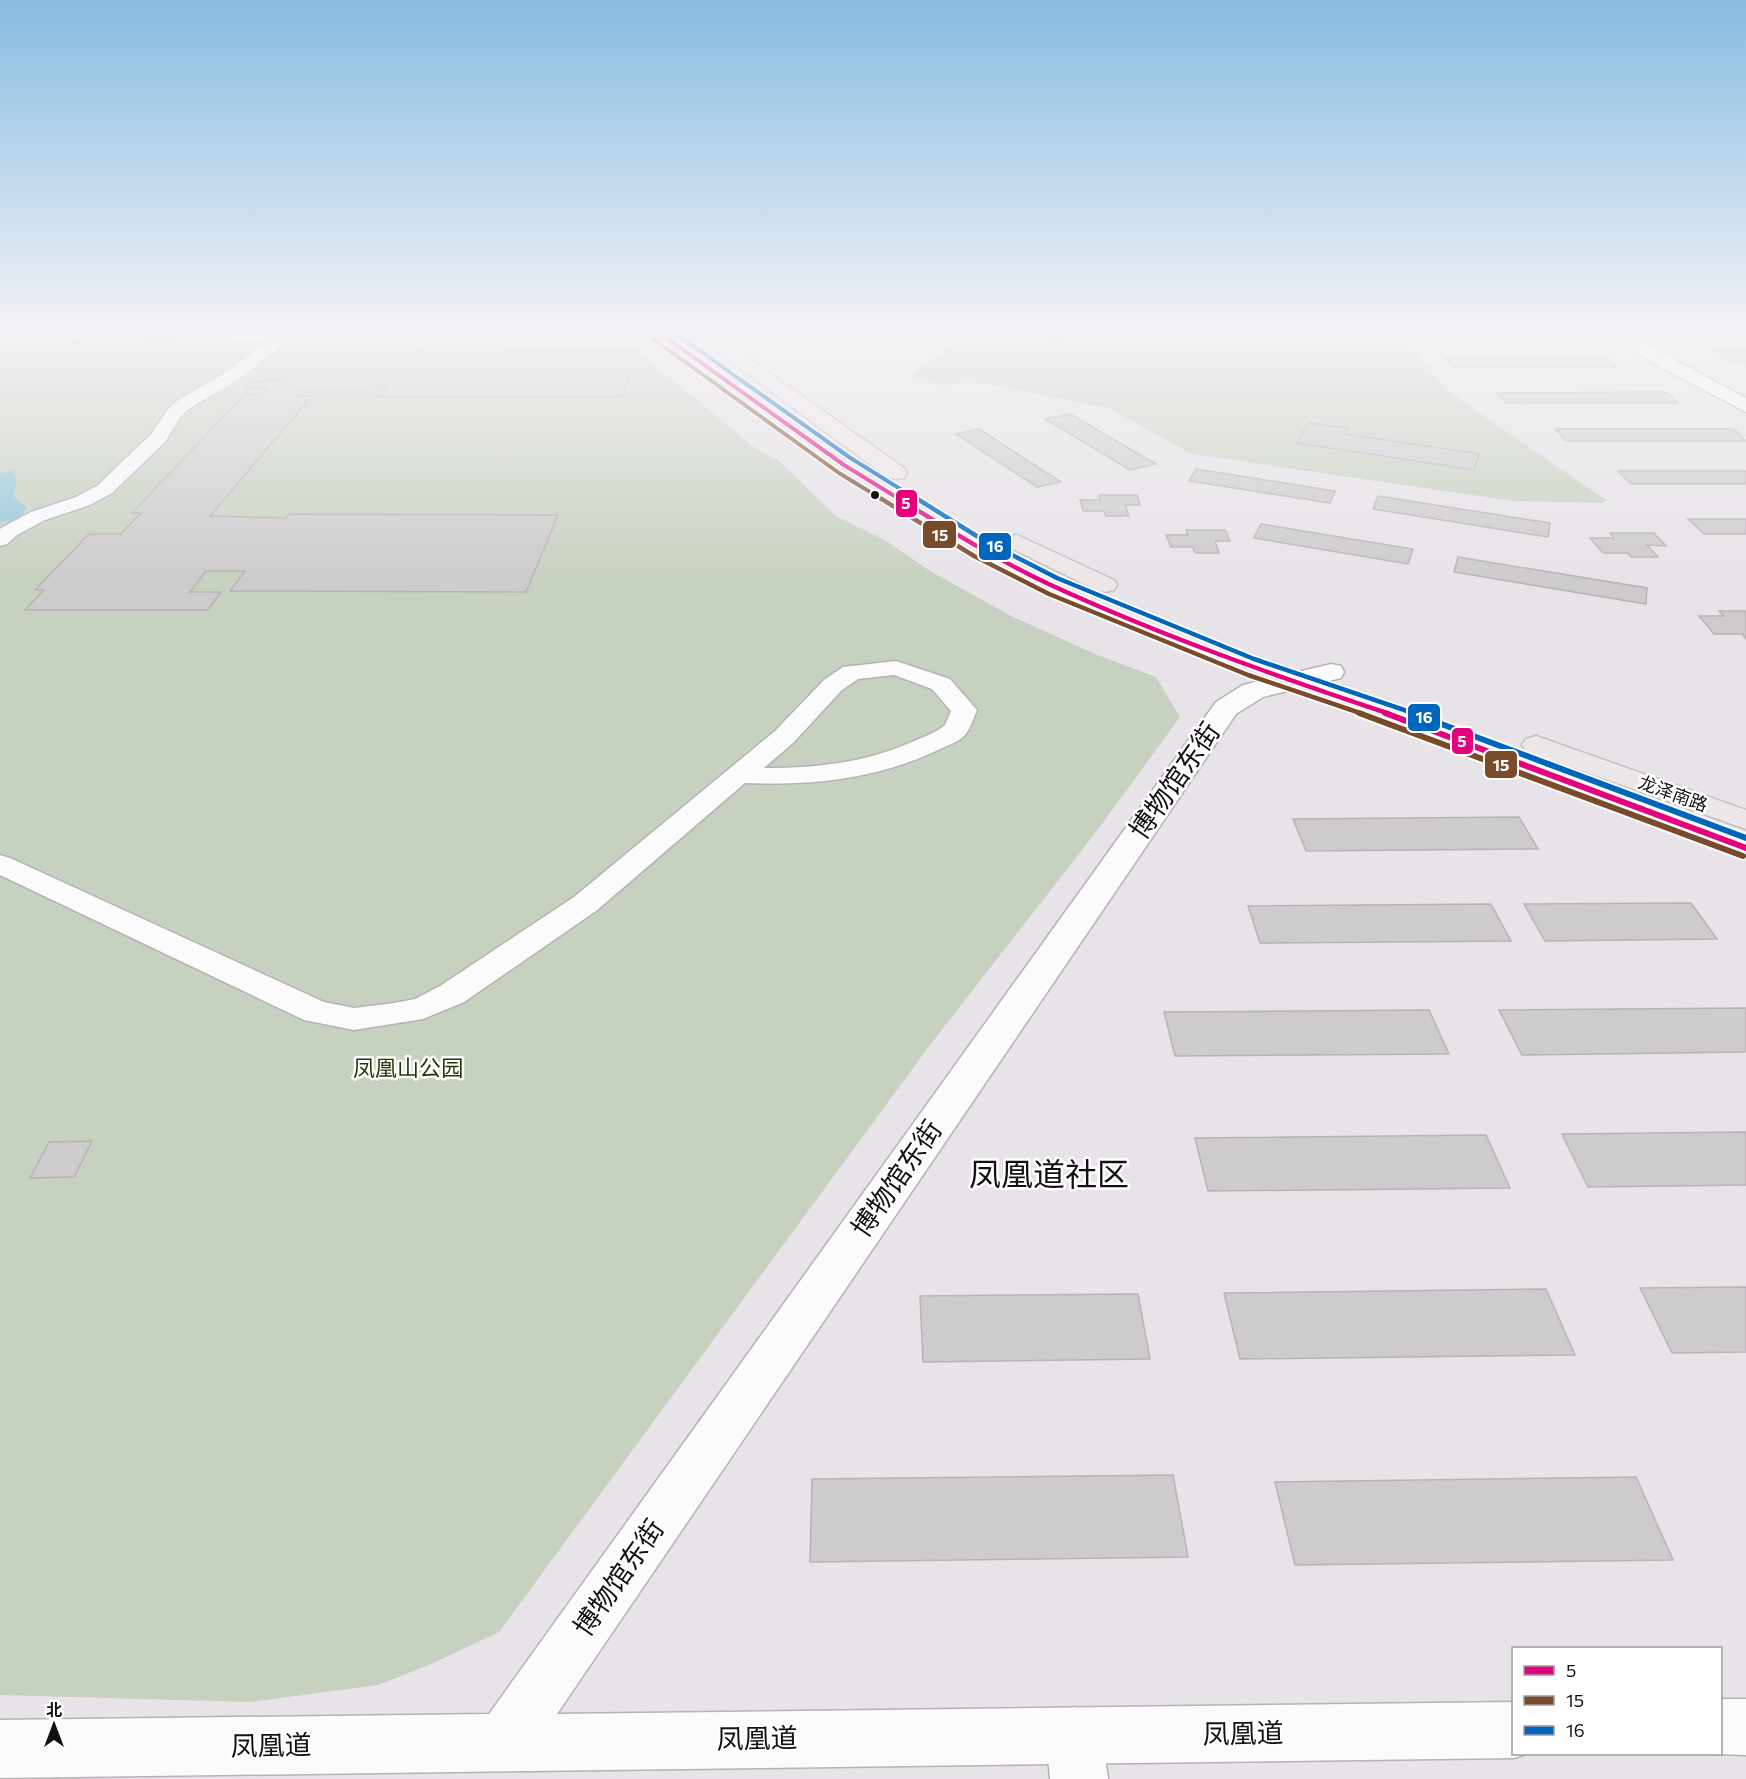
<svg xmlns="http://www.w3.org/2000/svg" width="1746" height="1779" font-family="Commissioner,'Noto Sans SC',sans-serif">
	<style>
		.green { fill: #c7d1c0 }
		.water { fill: #96c8d6 }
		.building { fill: #cecbcc; stroke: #b7b3b5; stroke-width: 1.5 }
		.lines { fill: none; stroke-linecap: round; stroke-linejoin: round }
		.pedestrian-casing { stroke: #b4b2b5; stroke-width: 3 }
		.minor-casing { stroke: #b4b2b5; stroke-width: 3 }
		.tertiary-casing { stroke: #b4b2b5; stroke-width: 3 }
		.primary-casing { stroke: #c2c0c3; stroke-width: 3 }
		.pedestrian { fill: #fbfbfc; fill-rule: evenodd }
		.minor { fill: #fbfbfc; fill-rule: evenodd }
		.tertiary { fill: #fbfbfc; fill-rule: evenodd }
		.primary { fill: #ede6e9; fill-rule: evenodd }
		.bus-1-far2-casing { stroke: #fff; stroke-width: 7 }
		.bus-1-far1-casing { stroke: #fff; stroke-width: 8 }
		.bus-1-casing { stroke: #fff; stroke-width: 10 }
		.bus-2-far2-casing { stroke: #fff; stroke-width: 7 }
		.bus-2-far1-casing { stroke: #fff; stroke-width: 8 }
		.bus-2-casing { stroke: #fff; stroke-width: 10 }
		.bus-3-far2-casing { stroke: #fff; stroke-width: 7 }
		.bus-3-far1-casing { stroke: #fff; stroke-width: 8 }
		.bus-3-casing { stroke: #fff; stroke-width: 10 }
		.bus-1-far2 { stroke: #e5007d; stroke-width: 4 }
		.bus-1-far1 { stroke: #e5007d; stroke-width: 4.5 }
		.bus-1 { stroke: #e5007d; stroke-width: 6 }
		.bus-2-far2 { stroke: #7a4b2a; stroke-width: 4 }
		.bus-2-far1 { stroke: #7a4b2a; stroke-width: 4.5 }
		.bus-2 { stroke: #7a4b2a; stroke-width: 6 }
		.bus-3-far2 { stroke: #0065bd; stroke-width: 4 }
		.bus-3-far1 { stroke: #0065bd; stroke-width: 4.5 }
		.bus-3 { stroke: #0065bd; stroke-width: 6 }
		.bus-dot { fill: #121012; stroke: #fff; stroke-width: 2 }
		.labels { text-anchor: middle; stroke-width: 5; stroke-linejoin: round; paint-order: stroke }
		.far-street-label { font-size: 18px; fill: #121012; stroke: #fff }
		.park-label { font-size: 22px; fill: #1b3802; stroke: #fff }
		.near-street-label { font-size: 27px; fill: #121012; stroke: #fff }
		.near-quarter-label { font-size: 32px; fill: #121012; stroke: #fff }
		.line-badge { stroke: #fff; stroke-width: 2 }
		.badge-label { font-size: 16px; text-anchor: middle; font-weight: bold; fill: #fff }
	</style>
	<rect width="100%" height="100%" fill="#e7e3e8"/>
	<g class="green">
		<path d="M 0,331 L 610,331 L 641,354 L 756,449 L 778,460 L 836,516 L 885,540 L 930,571 L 1013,617 L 1095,654 L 1156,677 L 1180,717 L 1096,832 L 930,1045 L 499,1632 L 429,1665 L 378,1685 L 250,1702 L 0,1695 Z"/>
		<path d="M 747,331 L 796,331 L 769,347 Z"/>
		<path d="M 971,331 L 1175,331 L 1218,336 L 1232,331 L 1375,331 L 1412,349 L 1449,392 L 1606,500 L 1603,503 L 1513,501 L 1192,454 L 1110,409 L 967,380 L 944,386 L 909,376 Z"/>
	</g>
	<path class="water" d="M 13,470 L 17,482 L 13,496 L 27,508 L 18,519 L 0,522 L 0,473 Z"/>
	<g class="building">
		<path d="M 990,331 L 1076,331 L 1062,343 Z"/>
		<path d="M 179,340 L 174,345 L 85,346 L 87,345 L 72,343 L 75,341 Z"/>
		<path d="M 326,346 L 355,346 L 350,352 L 390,352 L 389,354 L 413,354 L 417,350 L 636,351 L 622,397 L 377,397 L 386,386 L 371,386 L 366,392 L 308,392 L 310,389 L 303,389 L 297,396 L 312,396 L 210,516 L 286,518 L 289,514 L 558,515 L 526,592 L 230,591 L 245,571 L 206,571 L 190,592 L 221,592 L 208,610 L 25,610 L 44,590 L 35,590 L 89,534 L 121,534 L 141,513 L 132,513 L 244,395 L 261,395 L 267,388 L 245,388 L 251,382 L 284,379 L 293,369 L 305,369 Z"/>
		<path d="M 1710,349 L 1746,349 L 1746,362 L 1727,362 Z"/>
		<path d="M 1606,357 L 1617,367 L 1453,367 L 1445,358 Z"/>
		<path d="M 1666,392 L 1678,403 L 1506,403 L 1496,393 Z"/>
		<path d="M 1070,414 L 1156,464 L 1130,470 L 1045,419 Z"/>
		<path d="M 1308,423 L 1348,428 L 1345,434 L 1479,454 L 1474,470 L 1297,443 Z"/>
		<path d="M 979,429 L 1061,482 L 1037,487 L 956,434 Z"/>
		<path d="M 1555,429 L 1734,429 L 1746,441 L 1566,441 Z"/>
		<path d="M 1196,469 L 1335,491 L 1330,503 L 1189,481 Z"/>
		<path d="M 1618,471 L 1746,471 L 1746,484 L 1631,484 Z"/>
		<path d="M 1099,495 L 1137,495 L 1140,505 L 1125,505 L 1129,516 L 1106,516 L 1104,511 L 1083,511 L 1080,500 L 1100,500 Z"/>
		<path d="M 1378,496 L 1550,523 L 1548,537 L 1373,509 Z"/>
		<path d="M 1688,519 L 1746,519 L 1746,534 L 1704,534 Z"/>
		<path d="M 1261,524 L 1413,549 L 1408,564 L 1254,538 Z"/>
		<path d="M 1186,530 L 1225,530 L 1230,541 L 1215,541 L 1219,553 L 1195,553 L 1193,547 L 1171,547 L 1166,535 L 1188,535 Z"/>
		<path d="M 1610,533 L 1654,533 L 1666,546 L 1647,545 L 1658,557 L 1631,557 L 1628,553 L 1603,553 L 1590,538 L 1614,538 Z"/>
		<path d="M 1458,557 L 1647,588 L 1646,604 L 1454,572 Z"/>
		<path d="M 1719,611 L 1746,611 L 1746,639 L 1742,634 L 1714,634 L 1699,616 L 1724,616 Z"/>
		<path d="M 1519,817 L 1538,849 L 1306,851 L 1293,819 Z"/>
		<path d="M 1691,903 L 1717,939 L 1545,941 L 1524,904 Z"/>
		<path d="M 1491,904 L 1511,941 L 1260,943 L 1248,906 Z"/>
		<path d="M 1746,1008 L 1746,1052 L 1522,1055 L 1499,1010 Z"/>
		<path d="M 1429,1010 L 1449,1054 L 1175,1056 L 1164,1012 Z"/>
		<path d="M 1746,1132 L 1746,1185 L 1588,1187 L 1562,1134 Z"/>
		<path d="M 1486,1135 L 1510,1188 L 1208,1191 L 1195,1138 Z"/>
		<path d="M 92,1141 L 74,1177 L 30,1178 L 49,1142 Z"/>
		<path d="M 1746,1287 L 1746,1352 L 1672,1353 L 1640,1288 Z"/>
		<path d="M 1546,1289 L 1575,1355 L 1240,1359 L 1224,1293 Z"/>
		<path d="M 1138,1294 L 1150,1359 L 923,1362 L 920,1296 Z"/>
		<path d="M 1173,1475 L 1188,1557 L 810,1562 L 812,1479 Z"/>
		<path d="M 1636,1477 L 1673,1560 L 1295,1565 L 1275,1482 Z"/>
	</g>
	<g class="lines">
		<defs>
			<g id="pedestrian">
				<path d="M 211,331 L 286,332 L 294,337 L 235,382 L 190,408 L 181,416 L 165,442 L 112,493 L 90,505 L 45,520 L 17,535 L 7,544 L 0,546 L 0,529 L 3,527 L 31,512 L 76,497 L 98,485 L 151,434 L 168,409 L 178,400 L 223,374 L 270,341 L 240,340 L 213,334 Z"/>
				<path d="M 896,661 L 950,679 L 977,710 C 973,719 971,728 965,735 C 958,743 945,746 936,751 C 876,779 811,786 745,783 L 596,911 L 464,1002 L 423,1019 L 354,1030 L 304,1020 L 0,875 L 0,855 L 10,858 L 324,1002 L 354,1008 L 394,1003 L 415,999 L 440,986 L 574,897 L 775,731 L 824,680 L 843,667 ZM 894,675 L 932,689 L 951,711 L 945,725 C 936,733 923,737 912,742 C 864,763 816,768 764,768 L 793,743 L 842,690 L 858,679 Z"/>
			</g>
			<path id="minor" d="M 1074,1707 L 1094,1715 L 1102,1735 L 1108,1779 L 1050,1779 L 1046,1735 L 1054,1715 Z"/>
			<g id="tertiary">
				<path d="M 1609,331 L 1629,331 L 1663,354 L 1746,398 L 1746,412 L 1651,362 Z"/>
				<path d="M 1331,664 L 1341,666 L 1344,672 L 1341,678 L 1263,697 L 1236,714 L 557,1714 L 1514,1702 L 1514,1754 L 1526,1754 L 1514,1758 L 0,1778 L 0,1720 L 489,1714 L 1216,702 L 1243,685 Z"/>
				<path d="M 1720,1699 L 1746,1699 L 1746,1755 L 1716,1754 L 1720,1754 Z"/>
			</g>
			<g id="primary">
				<path d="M 648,331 L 668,331 L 851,461 L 987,543 L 1062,581 L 1260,661 L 1419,715 L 1746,837 L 1746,858 L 1399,727 L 1242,673 L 1044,591 L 971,553 L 837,469 Z"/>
				<path d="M 690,331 L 710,331 L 904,468 L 907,473 L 904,478 L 896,479 L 888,478 Z"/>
				<path d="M 1017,535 L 1114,580 L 1117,585 L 1114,590 L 1105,592 L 1096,590 L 1009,547 L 1005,542 L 1009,537 Z"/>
				<path d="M 1536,736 L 1746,810 L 1746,829 L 1526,751 L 1522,745 L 1526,739 Z"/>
			</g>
		</defs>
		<use href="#pedestrian" class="pedestrian-casing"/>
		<use href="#minor" class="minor-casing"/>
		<use href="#tertiary" class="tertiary-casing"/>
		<use href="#primary" class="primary-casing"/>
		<use href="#pedestrian" class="pedestrian"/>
		<use href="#minor" class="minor"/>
		<use href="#tertiary" class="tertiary"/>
		<use href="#primary" class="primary"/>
		<defs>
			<path id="bus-1-far2" d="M 657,331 L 844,465 L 901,500"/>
			<path id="bus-1-far1" d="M 898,498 C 949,530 999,561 1053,586 C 1162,636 1276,676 1390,714"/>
			<path id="bus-1" d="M 1385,713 L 1746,848"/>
			<path id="bus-2-far2" d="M 652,338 L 839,473 L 883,500"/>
			<path id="bus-2-far1" d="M 880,498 L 974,556 L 1049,594 L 1248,675 L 1363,714"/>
			<path id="bus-2" d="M 1359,713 L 1743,856"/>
			<path id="bus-3-far2" d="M 672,331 L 849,457 L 918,500"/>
			<path id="bus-3-far1" d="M 916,498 L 983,540 L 1057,578 L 1254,659 L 1416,714"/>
			<path id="bus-3" d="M 1412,713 L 1746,838"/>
		</defs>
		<use href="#bus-1-far2" class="bus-1-far2-casing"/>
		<use href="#bus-1-far1" class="bus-1-far1-casing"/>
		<use href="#bus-1" class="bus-1-casing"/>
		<use href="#bus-2-far2" class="bus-2-far2-casing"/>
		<use href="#bus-2-far1" class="bus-2-far1-casing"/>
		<use href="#bus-2" class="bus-2-casing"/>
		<use href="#bus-3-far2" class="bus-3-far2-casing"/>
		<use href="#bus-3-far1" class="bus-3-far1-casing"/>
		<use href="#bus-3" class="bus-3-casing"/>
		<use href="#bus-1-far2" class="bus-1-far2"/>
		<use href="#bus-1-far1" class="bus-1-far1"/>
		<use href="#bus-1" class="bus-1"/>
		<use href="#bus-2-far2" class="bus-2-far2"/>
		<use href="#bus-2-far1" class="bus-2-far1"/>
		<use href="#bus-2" class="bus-2"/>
		<use href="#bus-3-far2" class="bus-3-far2"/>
		<use href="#bus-3-far1" class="bus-3-far1"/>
		<use href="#bus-3" class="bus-3"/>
	</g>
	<linearGradient id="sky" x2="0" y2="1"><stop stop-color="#87bce1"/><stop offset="0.57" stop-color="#f4f2f5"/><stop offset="1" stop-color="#f4f2f5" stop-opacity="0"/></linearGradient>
	<rect width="1746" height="580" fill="url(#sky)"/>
	<circle class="bus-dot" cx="875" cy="495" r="5"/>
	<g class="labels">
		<g class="far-street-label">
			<text transform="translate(1673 794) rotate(20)" y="6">龙泽南路</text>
		</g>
		<g class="park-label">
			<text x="408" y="1076">凤凰山公园</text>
		</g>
		<g class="near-street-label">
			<text transform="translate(1175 781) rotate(-55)" y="9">博物馆东街</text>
			<text transform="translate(897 1179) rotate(-55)" y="9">博物馆东街</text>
			<text transform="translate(619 1578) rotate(-55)" y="9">博物馆东街</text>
			<text transform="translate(1243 1734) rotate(-1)" y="9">凤凰道</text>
			<text transform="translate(757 1739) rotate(-1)" y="9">凤凰道</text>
			<text transform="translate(271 1746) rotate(-1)" y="9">凤凰道</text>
		</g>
		<g class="near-quarter-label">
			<text x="1049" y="1186">凤凰道社区</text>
		</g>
	</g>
	<g class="line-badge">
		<rect x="895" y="489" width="23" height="29" rx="6" fill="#e5007d"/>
		<rect x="922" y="520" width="35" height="29" rx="6" fill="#7a4b2a"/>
		<rect x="978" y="532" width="34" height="29" rx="6" fill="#0065bd"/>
		<rect x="1407" y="703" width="34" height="29" rx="6" fill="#0065bd"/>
		<rect x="1451" y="727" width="23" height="28" rx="6" fill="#e5007d"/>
		<rect x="1484" y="750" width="34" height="29" rx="6" fill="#7a4b2a"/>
	</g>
	<g class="badge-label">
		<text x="906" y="509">5</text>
		<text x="940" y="541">15</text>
		<text x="995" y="552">16</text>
		<text x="1424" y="723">16</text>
		<text x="1462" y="747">5</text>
		<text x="1501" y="771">15</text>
	</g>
	<rect x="1512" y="1647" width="210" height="108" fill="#ffffff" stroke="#a09fa0" stroke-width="1.5"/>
	<rect x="1524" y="1666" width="30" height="9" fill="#e5007d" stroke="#a09fa0" stroke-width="1.5"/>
	<text x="1566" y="1677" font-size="18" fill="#121012">5</text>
	<rect x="1524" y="1696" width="30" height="9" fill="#7a4b2a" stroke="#a09fa0" stroke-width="1.5"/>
	<text x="1566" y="1707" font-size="18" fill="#121012">15</text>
	<rect x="1524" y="1726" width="30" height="9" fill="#0065bd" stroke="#a09fa0" stroke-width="1.5"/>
	<text x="1566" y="1737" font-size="18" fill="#121012">16</text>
	<g transform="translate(54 1725)" stroke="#ffffff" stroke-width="4.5" paint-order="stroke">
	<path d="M0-4.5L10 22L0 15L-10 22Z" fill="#121012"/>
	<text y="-9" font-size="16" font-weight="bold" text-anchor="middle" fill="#121012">北</text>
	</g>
</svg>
